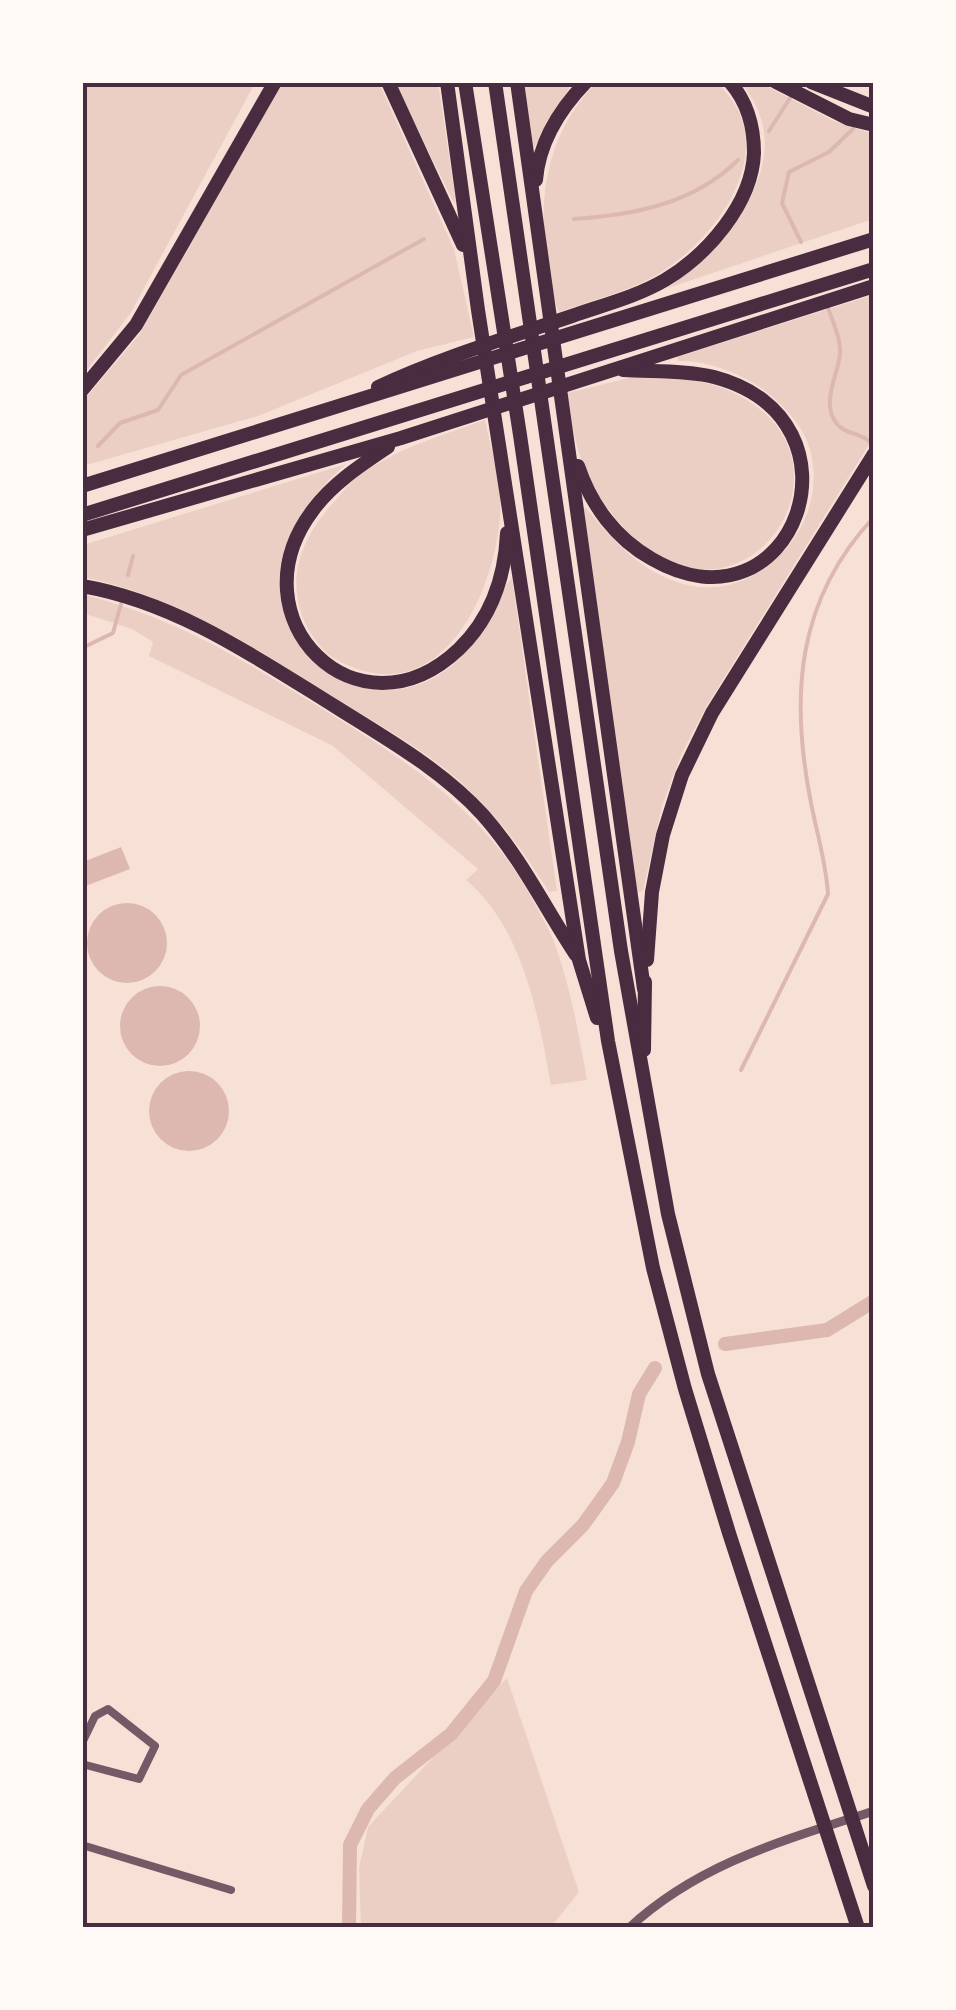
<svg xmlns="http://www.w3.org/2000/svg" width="956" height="2010" font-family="Karla,sans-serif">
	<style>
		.green { fill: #ebcfc5 }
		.water { fill: #dcb8b0 }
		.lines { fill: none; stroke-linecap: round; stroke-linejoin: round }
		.stream { stroke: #dcb8b0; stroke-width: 4 }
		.canal { stroke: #dcb8b0; stroke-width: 14 }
		.minor { stroke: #755966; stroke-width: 8 }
		.tertiary { stroke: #755966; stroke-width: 9 }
		.motorway { stroke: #4a2c40; stroke-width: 14 }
		.neatline { fill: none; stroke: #4a2c40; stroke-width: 4 }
	</style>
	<rect width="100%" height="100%" fill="#f7e1d7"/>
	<g class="green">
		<path d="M 83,82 L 255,83 L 130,314 L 83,375 Z"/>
		<path d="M 283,82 L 379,83 L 454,249 L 474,337 L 417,351 L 258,416 L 83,466 L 83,401 L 139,335 Z"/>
		<path d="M 395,83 L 438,83 L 456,202 L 454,203 Z"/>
		<path d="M 519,83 L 572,83 L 533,149 Z"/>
		<path d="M 596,83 L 717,83 C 787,146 716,242 653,277 C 624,293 589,301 559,312 C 552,298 551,281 548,266 C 536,200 547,132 596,83 Z"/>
		<path d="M 741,83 L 760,83 L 834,121 L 873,134 L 873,219 L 668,288 C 728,243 804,157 741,83 Z"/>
		<path d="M 873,295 L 873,438 L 706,707 L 681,755 L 662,806 L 643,891 L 637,892 L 580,509 L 586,508 C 611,538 636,567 674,581 C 752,611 832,528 810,450 C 804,426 783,405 764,390 C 742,374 706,360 678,361 L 677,357 Z"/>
		<path d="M 637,376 C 670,378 703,378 734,393 C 871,458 746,647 631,535 C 587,491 575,453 567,393 Z"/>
		<path d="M 485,420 C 491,450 503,486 500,517 C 493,600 437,716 335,659 C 323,652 313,638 306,625 C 284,579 302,537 334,502 C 342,493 350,482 360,475 C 397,448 443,435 485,420 Z"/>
		<path d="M 346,464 C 320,487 294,516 284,551 C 258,641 357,725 439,675 C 481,650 484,608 512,578 L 557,891 L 549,892 C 526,855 501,820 469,790 C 432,754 386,729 343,703 C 260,651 180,597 83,577 L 83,545 Z"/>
		<path d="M 82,594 C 173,618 230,652 308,700 C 400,757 484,806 536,906 C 543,919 551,933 556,947 C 571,990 579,1035 587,1080 L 551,1085 C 538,1015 524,929 466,880 L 478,869 L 333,746 L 149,656 L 153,642 L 132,629 L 83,613 Z"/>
		<path d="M 507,1678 L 579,1892 L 551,1927 L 361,1927 L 359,1868 L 368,1827 Z"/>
	</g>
	<g class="water">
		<path d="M 121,847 L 130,869 L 83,887 L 83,862 Z"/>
		<circle cx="127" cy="943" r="40"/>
		<circle cx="160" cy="1026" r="40"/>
		<circle cx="189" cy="1111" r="40"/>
	</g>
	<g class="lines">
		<g class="stream">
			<path d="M 769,131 L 790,98"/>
			<path d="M 574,219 C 633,215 694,204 738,160"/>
			<path d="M 801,242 L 782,203 L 789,172 L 829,152 L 853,129"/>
			<path d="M 828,308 C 833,322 841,339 840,354 C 838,376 820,403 837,424 C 846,435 860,432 870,442"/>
			<path d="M 98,446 L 120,423 L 158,410 L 181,375 L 424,239"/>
			<path d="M 128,575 L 133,556"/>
			<path d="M 82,648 L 113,633 L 121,604"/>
			<path d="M 741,1070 L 828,894 C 826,862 817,834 811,803 C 790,697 796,600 874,517"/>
		</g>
		<g class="canal">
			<path d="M 725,1344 L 827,1330 L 874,1301"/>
			<path d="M 349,1928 L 350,1845 L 368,1809 L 395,1778 L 451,1734 L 494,1681 L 526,1591 L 547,1561 L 583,1525 L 613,1483 L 628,1442 L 639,1394 L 655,1368"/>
		</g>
		<g class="minor">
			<path d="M 82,1743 L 95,1716 L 108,1709 L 155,1746 L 139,1779 L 82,1764"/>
			<path d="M 82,1845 L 231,1890"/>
		</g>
		<path class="tertiary" d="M 629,1928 C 699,1863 785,1840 874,1811"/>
		<g class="motorway">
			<path d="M 388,82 L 463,245"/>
			<path d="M 447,82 L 478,310 L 579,960 L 597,1018"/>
			<path d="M 465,82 L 520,435 L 608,1041 L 653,1268 L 685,1389 L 729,1533 L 858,1928"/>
			<path d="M 495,82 L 621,951 L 668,1214 L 708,1374 L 874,1886"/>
			<path d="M 517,82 L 644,989"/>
			<path d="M 776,82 L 849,119 L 874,125"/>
			<path d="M 811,82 L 874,107"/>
			<path d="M 536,180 C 539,143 560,109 586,82"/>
			<path d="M 378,387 C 440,358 507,338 572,316 C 603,305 636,297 665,280 C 707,255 752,204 754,153 C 754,126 748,103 730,82"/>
			<path d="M 82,390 L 136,325 L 275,82"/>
			<path d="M 388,447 C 361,465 332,484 313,510 C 231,618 358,745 459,649 C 491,618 505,577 507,533"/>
			<path d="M 578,466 C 591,505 616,539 652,559 C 794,641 874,419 714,377 C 685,370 652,372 623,370"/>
			<path d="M 82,486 L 874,239"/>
			<path d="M 82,515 L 874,269"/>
			<path d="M 82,530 L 401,438 L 874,286"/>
			<path d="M 82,586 C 176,602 257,658 336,707 C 387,739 442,770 483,815 C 521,858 545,908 576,955"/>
			<path d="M 647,960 L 652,892 L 663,835 L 682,775 L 712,713 L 874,454"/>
			<path d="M 644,1050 L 645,982"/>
		</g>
	</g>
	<rect width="956" height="2010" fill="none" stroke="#fffaf5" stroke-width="170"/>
	<rect x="85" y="85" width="786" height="1840" class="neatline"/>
</svg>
